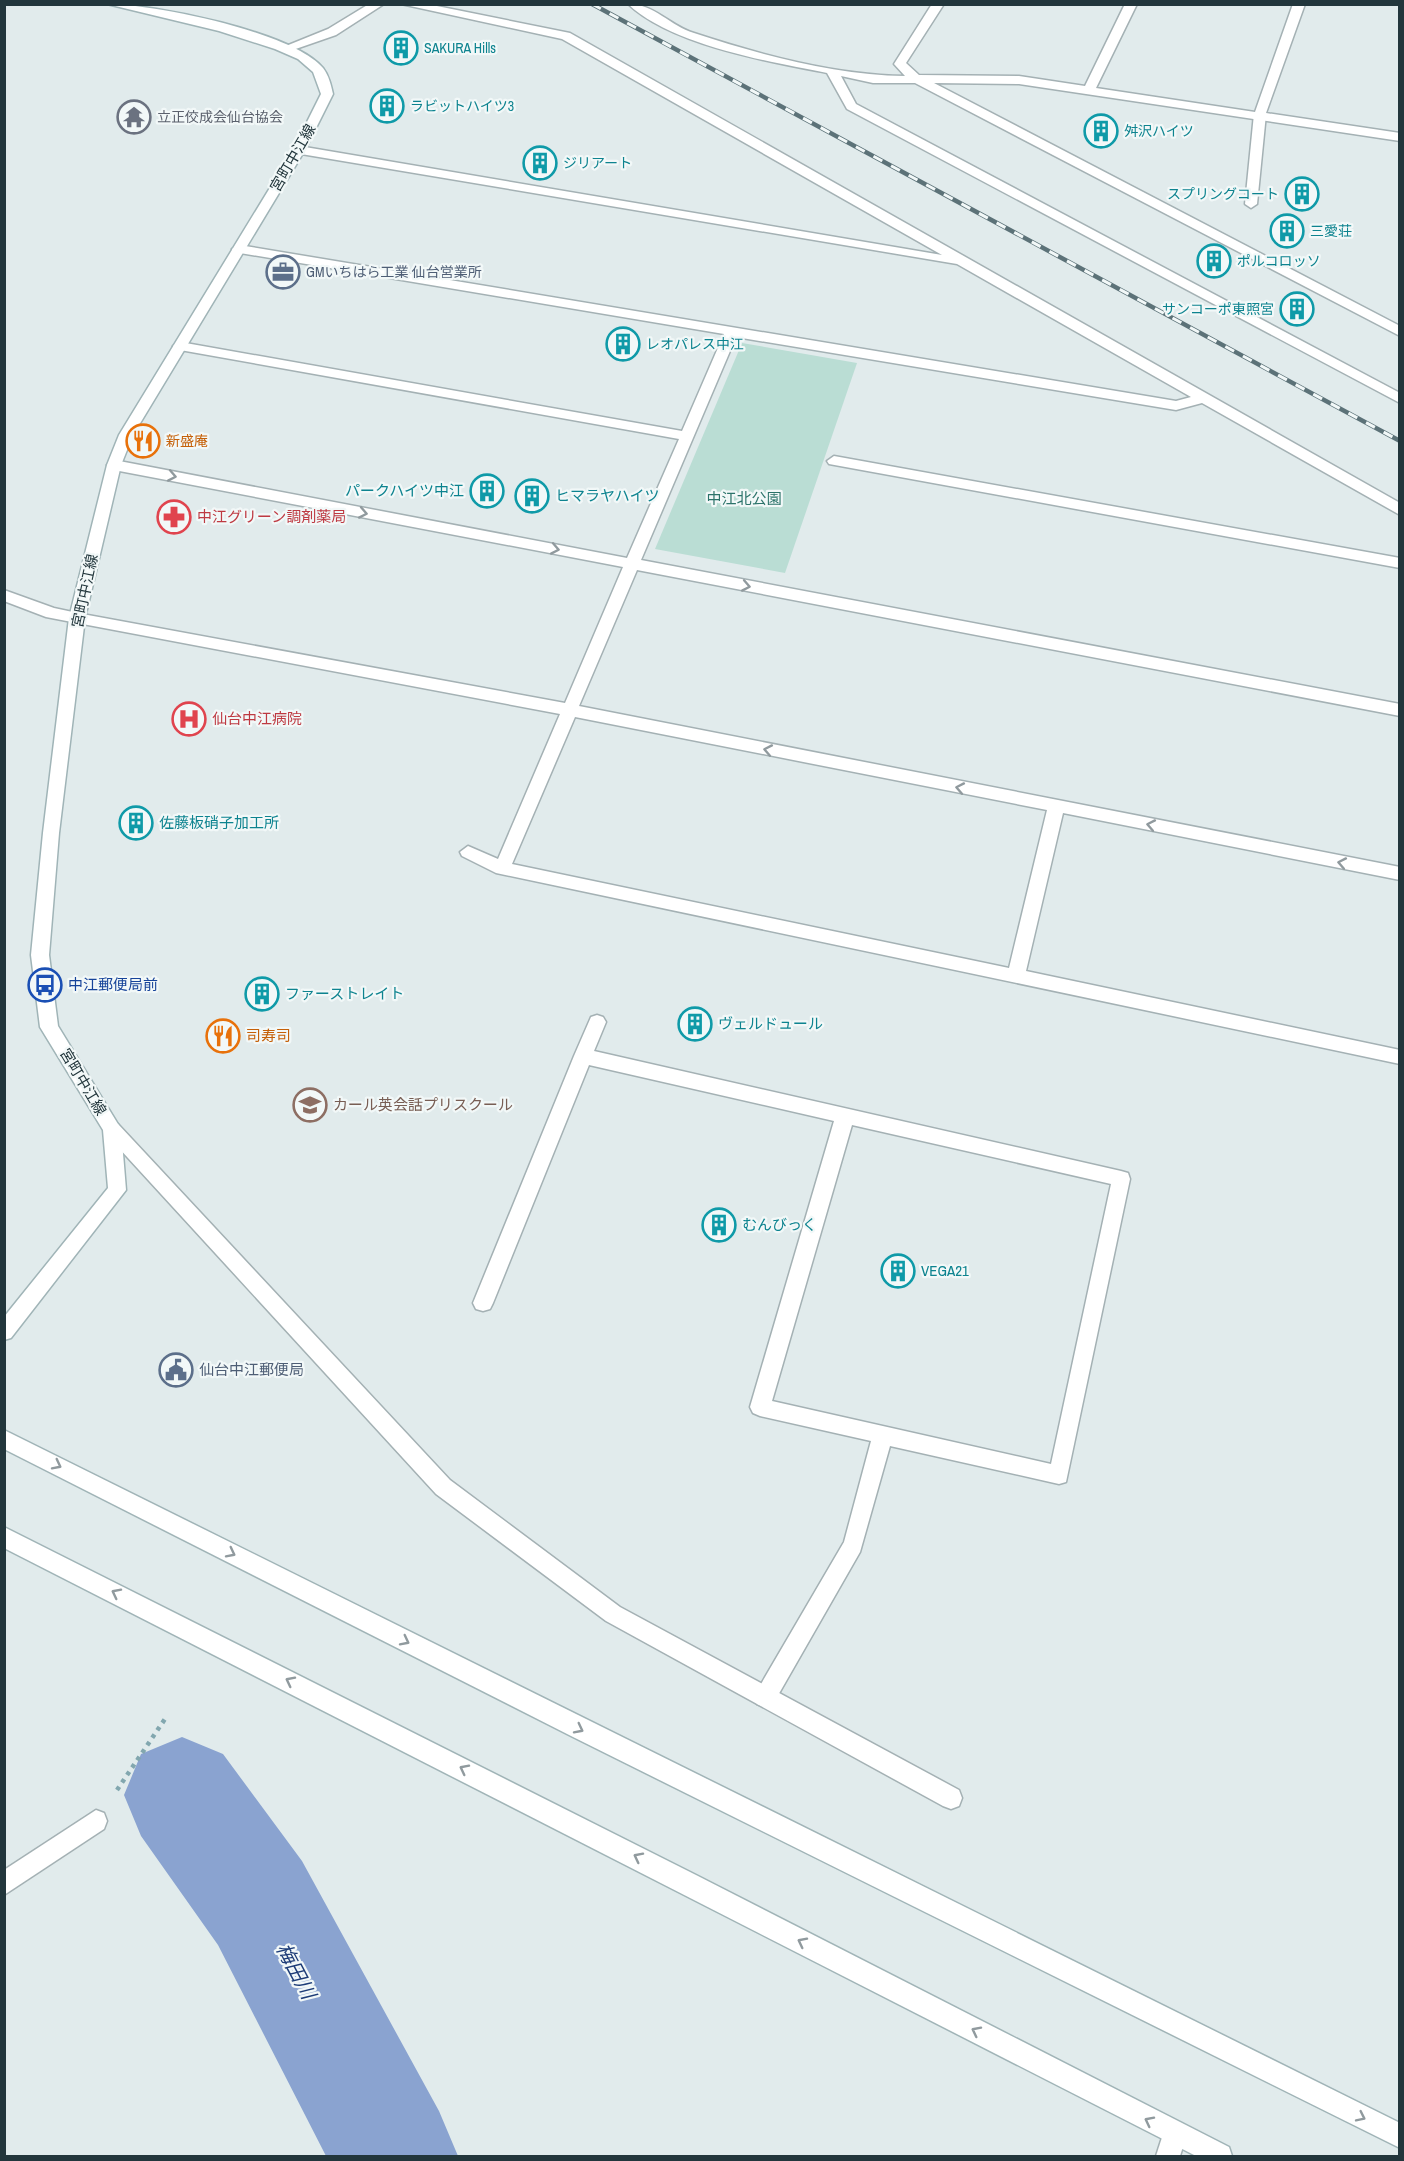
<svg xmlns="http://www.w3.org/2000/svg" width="1404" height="2161" font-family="'Archivo Narrow','Noto Sans JP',sans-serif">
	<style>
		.green { fill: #baddd4 }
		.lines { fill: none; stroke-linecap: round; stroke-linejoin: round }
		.river { fill: #8aa3d0; fill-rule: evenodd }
		.lane-casing { stroke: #a4b1b4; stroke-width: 3 }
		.street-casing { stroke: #a4b1b4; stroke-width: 3 }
		.secondary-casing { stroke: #a0b4b7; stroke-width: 3 }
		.path { stroke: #82a7af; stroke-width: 4.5; stroke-dasharray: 4 5; stroke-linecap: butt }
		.lane { fill: #fff; fill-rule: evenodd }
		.street { fill: #fff; fill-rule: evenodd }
		.secondary { fill: #fff; fill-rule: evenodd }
		.rail-casing { stroke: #5c7278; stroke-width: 4.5 }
		.rail { stroke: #f2f8f8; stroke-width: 3; stroke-dasharray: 10; stroke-linecap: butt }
		.oneway { stroke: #909a9e }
		.labels { text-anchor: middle; stroke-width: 4.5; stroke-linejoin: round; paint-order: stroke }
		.far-culture-label { font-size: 14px; fill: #0d838f; stroke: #f2f8f8; text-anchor: start }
		.far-worship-label { font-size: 14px; fill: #5b616d; stroke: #f2f8f8; text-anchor: start }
		.far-service-label { font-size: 14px; fill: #4e5e75; stroke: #f2f8f8; text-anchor: start }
		.far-food-label { font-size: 14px; fill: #c56008; stroke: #f2f8f8; text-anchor: start }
		.street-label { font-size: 15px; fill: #22363c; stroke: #f2f8f8 }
		.culture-label { font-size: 15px; fill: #0d838f; stroke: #f2f8f8; text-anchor: start }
		.park-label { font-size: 15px; fill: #2c736a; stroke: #f2f8f8 }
		.health-label { font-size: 15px; fill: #be3a42; stroke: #f2f8f8; text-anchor: start }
		.transit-label { font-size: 15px; fill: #164399; stroke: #f2f8f8; text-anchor: start }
		.food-label { font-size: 15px; fill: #c56008; stroke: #f2f8f8; text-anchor: start }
		.education-label { font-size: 15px; fill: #785e54; stroke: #f2f8f8; text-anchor: start }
		.service-label { font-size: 15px; fill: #4e5e75; stroke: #f2f8f8; text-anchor: start }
		.near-water-label { font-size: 20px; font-style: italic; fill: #1d3c77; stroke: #f2f8f8 }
	</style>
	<rect width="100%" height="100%" fill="#e1ebec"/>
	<path class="green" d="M 742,343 L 857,363 L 785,573 L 655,549 Z"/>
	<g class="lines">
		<path class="river" d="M 182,1737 L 223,1754 L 302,1861 L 439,2111 L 458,2156 L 326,2156 L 218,1945 L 141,1836 L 124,1795 L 141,1754 Z"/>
		<defs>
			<g id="lane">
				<path d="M 1260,110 L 1266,114 L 1257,204 L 1251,208 L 1245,204 L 1254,114 Z"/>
				<path d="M 4,590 L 54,608 L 82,614 L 85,618 L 77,623 L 46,617 L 4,601 Z"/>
				<path d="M 597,1015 L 603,1017 L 606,1022 L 594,1051 L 1121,1171 L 1128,1173 L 1130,1179 L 1066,1482 L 1059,1484 L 890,1446 L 860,1552 L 773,1704 L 765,1707 L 757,1704 L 754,1696 L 844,1542 L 871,1441 L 760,1416 L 753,1413 L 750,1407 L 834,1121 L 589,1065 L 493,1303 L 490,1309 L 483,1311 L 476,1309 L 473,1303 L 574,1056 L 591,1017 ZM 852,1125 L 1111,1184 L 1051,1464 L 772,1401 Z"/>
				<path d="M 96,1810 L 104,1813 L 107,1821 L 104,1829 L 4,1895 L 4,1870 Z"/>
			</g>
			<g id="street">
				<path d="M 369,4 L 384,4 L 336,35 L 287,52 L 281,48 L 328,29 Z"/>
				<path d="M 401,4 L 427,4 L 570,33 L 1400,503 L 1400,515 L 1202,403 L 1176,410 L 736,337 L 641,560 L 1400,704 L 1400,716 L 637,570 L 579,706 L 1400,867 L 1400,880 L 1063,813 L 1026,971 L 1400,1050 L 1400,1064 L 496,873 L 462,856 L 460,852 L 468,846 L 498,859 L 560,714 L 72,622 L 69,618 L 77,613 L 565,703 L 623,567 L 114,470 L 107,465 L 114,460 L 627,558 L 679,439 L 180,350 L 173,346 L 180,342 L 682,431 L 724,334 L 234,252 L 232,249 L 239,245 L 1176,401 L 1191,397 L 957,264 L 295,153 L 295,147 L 299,146 L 942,255 L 562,39 ZM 575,717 L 1047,810 L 1009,968 L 512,864 Z"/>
				<path d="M 628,4 C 655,4 670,26 694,33 C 761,55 835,75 905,76 L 894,64 L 932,4 L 944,4 L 906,63 L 919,75 L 1019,76 L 1085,86 L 1125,4 L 1137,4 L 1096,88 L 1255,112 L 1293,4 L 1305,4 L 1266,113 L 1400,133 L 1400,141 L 1019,84 L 934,83 L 1400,326 L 1400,336 L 915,83 L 873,83 L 841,76 L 856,104 L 1400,393 L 1400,403 L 847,109 L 827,73 C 770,62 671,45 628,4 Z"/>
				<path d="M 834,456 L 1400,558 L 1400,568 L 829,464 L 827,461 Z"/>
				<path d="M 112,1121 L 118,1124 L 450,1480 L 620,1607 L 959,1790 L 962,1798 L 959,1806 L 951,1809 L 943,1806 L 606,1621 L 436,1494 L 106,1134 L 103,1129 L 106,1124 Z"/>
				<path d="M 1175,2122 L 1184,2125 L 1187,2134 L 1180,2156 L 1156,2156 L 1166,2125 Z"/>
			</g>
			<g id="secondary">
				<path d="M 107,4 C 154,4 293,32 323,68 C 329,76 331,85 333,94 L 305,150 L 133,435 L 121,465 L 85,618 L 59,833 L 49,955 L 58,1026 L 121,1129 L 126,1190 L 11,1338 L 4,1340 L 4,1317 L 108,1188 L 103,1130 L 40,1027 L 31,955 L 43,833 L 69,618 L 107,465 L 119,435 L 293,150 L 321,94 L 313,72 L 298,59 L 275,49 L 219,31 Z"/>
				<path d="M 4,1430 L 1400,2123 L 1400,2148 L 571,1736 L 4,1449 Z"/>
				<path d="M 4,1527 L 698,1876 L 1229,2147 L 1232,2156 L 1196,2156 L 4,1548 Z"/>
			</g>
		</defs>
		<use href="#lane" class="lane-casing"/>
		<use href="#street" class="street-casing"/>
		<use href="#secondary" class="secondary-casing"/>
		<path class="path" d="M 117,1790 L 167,1716"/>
		<use href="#lane" class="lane"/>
		<use href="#street" class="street"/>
		<use href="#secondary" class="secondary"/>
		<defs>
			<path id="rail" d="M 592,4 L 1400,441"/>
		</defs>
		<use href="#rail" class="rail-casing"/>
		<use href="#rail" class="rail"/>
	</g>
	<defs><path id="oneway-chevron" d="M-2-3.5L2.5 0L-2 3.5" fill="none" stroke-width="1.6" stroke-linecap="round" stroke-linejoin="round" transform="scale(1.5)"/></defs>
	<g class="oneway">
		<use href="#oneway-chevron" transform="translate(172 476) rotate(11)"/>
		<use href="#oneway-chevron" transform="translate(363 513) rotate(11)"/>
		<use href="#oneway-chevron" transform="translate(555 549) rotate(11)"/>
		<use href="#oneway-chevron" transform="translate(746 586) rotate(11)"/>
		<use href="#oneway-chevron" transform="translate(768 750) rotate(-169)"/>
		<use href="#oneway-chevron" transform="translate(960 788) rotate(-169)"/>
		<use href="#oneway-chevron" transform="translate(1151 825) rotate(-169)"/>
		<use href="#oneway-chevron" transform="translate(1342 863) rotate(-169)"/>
		<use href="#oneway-chevron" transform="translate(57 1465) rotate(27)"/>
		<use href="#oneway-chevron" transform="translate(231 1553) rotate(27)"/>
		<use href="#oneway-chevron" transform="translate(116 1593) rotate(-153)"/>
		<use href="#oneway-chevron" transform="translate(405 1641) rotate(27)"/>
		<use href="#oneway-chevron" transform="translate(290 1681) rotate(-153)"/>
		<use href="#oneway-chevron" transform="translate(579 1729) rotate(27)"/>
		<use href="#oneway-chevron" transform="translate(464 1769) rotate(-153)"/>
		<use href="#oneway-chevron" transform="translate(638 1857) rotate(-153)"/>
		<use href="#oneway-chevron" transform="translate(802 1942) rotate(-153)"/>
		<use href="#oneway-chevron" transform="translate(976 2031) rotate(-153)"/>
		<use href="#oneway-chevron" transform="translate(1361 2117) rotate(26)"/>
		<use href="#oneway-chevron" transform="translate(1149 2121) rotate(-153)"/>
	</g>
	<defs>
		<symbol id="building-ring" viewBox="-11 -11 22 22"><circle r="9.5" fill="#f2f8f8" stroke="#0f9aa8" stroke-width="1.5"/><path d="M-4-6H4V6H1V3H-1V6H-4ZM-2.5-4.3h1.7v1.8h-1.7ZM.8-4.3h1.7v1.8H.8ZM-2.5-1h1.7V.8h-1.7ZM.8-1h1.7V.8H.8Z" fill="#0f9aa8"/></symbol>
		<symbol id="temple-ring" viewBox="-11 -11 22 22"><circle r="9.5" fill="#f2f8f8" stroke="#6b7280" stroke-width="1.5"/><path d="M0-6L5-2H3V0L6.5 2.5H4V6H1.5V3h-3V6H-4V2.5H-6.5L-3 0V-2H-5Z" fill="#6b7280"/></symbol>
		<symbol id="office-ring" viewBox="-11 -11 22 22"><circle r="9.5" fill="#f2f8f8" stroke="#5c6f8a" stroke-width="1.5"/><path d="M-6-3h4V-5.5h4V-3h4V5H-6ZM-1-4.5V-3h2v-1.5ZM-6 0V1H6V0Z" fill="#5c6f8a"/></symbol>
		<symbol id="restaurant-ring" viewBox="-11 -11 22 22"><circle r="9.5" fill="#f2f8f8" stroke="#e8710a" stroke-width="1.5"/><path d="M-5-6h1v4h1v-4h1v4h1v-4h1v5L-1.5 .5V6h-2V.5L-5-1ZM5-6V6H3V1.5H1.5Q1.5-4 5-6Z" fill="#e8710a"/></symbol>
		<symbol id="pharmacy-ring" viewBox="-11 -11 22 22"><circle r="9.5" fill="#f2f8f8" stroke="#e0444e" stroke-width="1.5"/><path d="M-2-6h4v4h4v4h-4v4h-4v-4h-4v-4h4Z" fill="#e0444e"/></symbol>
		<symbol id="hospital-ring" viewBox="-11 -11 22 22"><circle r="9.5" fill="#f2f8f8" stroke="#e0444e" stroke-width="1.5"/><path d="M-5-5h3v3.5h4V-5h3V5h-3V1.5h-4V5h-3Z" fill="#e0444e"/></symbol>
		<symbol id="bus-ring" viewBox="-11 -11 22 22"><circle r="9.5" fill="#f2f8f8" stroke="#1a4fb4" stroke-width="1.5"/><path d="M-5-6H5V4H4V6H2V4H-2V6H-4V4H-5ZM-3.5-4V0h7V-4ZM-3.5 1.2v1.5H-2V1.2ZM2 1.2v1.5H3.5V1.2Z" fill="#1a4fb4"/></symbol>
		<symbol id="school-ring" viewBox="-11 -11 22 22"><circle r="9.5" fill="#f2f8f8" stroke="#8d6e63" stroke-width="1.5"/><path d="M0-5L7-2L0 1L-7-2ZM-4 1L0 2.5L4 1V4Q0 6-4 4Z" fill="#8d6e63"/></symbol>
		<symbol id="civic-ring" viewBox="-11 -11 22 22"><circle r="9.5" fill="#f2f8f8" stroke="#5c6f8a" stroke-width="1.5"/><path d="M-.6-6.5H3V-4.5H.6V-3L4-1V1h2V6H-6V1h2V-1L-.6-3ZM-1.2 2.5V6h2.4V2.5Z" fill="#5c6f8a"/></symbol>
	</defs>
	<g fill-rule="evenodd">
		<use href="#building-ring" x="382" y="29" width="38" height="38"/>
		<use href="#building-ring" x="368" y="87" width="38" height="38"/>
		<use href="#temple-ring" x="115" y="98" width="38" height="38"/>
		<use href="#building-ring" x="1082" y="112" width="38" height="38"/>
		<use href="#building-ring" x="521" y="144" width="38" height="38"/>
		<use href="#building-ring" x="1283" y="175" width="38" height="38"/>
		<use href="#building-ring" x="1268" y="212" width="38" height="38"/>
		<use href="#building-ring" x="1195" y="242" width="38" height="38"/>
		<use href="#office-ring" x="264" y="253" width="38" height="38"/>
		<use href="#building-ring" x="1278" y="290" width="38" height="38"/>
		<use href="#building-ring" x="604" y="325" width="38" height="38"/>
		<use href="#restaurant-ring" x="124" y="422" width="38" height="38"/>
		<use href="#building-ring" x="468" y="472" width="38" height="38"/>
		<use href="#building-ring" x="513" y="477" width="38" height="38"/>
		<use href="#pharmacy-ring" x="155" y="498" width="38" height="38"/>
		<use href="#hospital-ring" x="170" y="700" width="38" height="38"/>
		<use href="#building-ring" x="117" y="804" width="38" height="38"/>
		<use href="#bus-ring" x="26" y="966" width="38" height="38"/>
		<use href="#building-ring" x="243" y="975" width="38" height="38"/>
		<use href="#building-ring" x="676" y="1005" width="38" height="38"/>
		<use href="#restaurant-ring" x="204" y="1017" width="38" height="38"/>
		<use href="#school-ring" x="291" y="1086" width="38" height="38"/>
		<use href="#building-ring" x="700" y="1206" width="38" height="38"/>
		<use href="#building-ring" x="879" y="1252" width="38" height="38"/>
		<use href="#civic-ring" x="157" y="1351" width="38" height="38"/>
	</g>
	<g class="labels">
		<g class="far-culture-label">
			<text x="424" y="53">SAKURA Hills</text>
			<text x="410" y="111">ラビットハイツ3</text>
			<text x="1124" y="136">舛沢ハイツ</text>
			<text x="563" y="168">ジリアート</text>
			<text x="1279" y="199" text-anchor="end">スプリングコート</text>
			<text x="1310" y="236">三愛荘</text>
			<text x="1237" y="266">ポルコロッソ</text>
			<text x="1274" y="314" text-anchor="end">サンコーポ東照宮</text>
			<text x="646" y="349">レオパレス中江</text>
		</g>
		<g class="far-worship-label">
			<text x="157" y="122">立正佼成会仙台協会</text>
		</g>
		<g class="far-service-label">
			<text x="306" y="277">GMいちはら工業 仙台営業所</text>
		</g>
		<g class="far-food-label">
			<text x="166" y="446">新盛庵</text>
		</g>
		<g class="street-label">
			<text transform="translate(293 158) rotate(-60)" y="5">宮町中江線</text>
			<text transform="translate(85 591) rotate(-78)" y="5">宮町中江線</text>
			<text transform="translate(83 1082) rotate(59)" y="5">宮町中江線</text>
		</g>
		<g class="culture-label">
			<text x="464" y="496" text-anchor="end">パークハイツ中江</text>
			<text x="555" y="501">ヒマラヤハイツ</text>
			<text x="159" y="828">佐藤板硝子加工所</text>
			<text x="285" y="999">ファーストレイト</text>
			<text x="718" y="1029">ヴェルドュール</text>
			<text x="742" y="1230">むんびっく</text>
			<text x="921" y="1276">VEGA21</text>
		</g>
		<g class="park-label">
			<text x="744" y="504">中江北公園</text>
		</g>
		<g class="health-label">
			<text x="197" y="522">中江グリーン調剤薬局</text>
			<text x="212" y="724">仙台中江病院</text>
		</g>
		<g class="transit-label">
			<text x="68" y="990">中江郵便局前</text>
		</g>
		<g class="food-label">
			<text x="246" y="1041">司寿司</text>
		</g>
		<g class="education-label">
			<text x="333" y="1110">カール英会話プリスクール</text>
		</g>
		<g class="service-label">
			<text x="199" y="1375">仙台中江郵便局</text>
		</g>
		<g class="near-water-label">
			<text transform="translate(296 1971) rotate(62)" y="7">梅田川</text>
		</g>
	</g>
	<rect width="1404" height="2161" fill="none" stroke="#22363c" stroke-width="12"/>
</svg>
